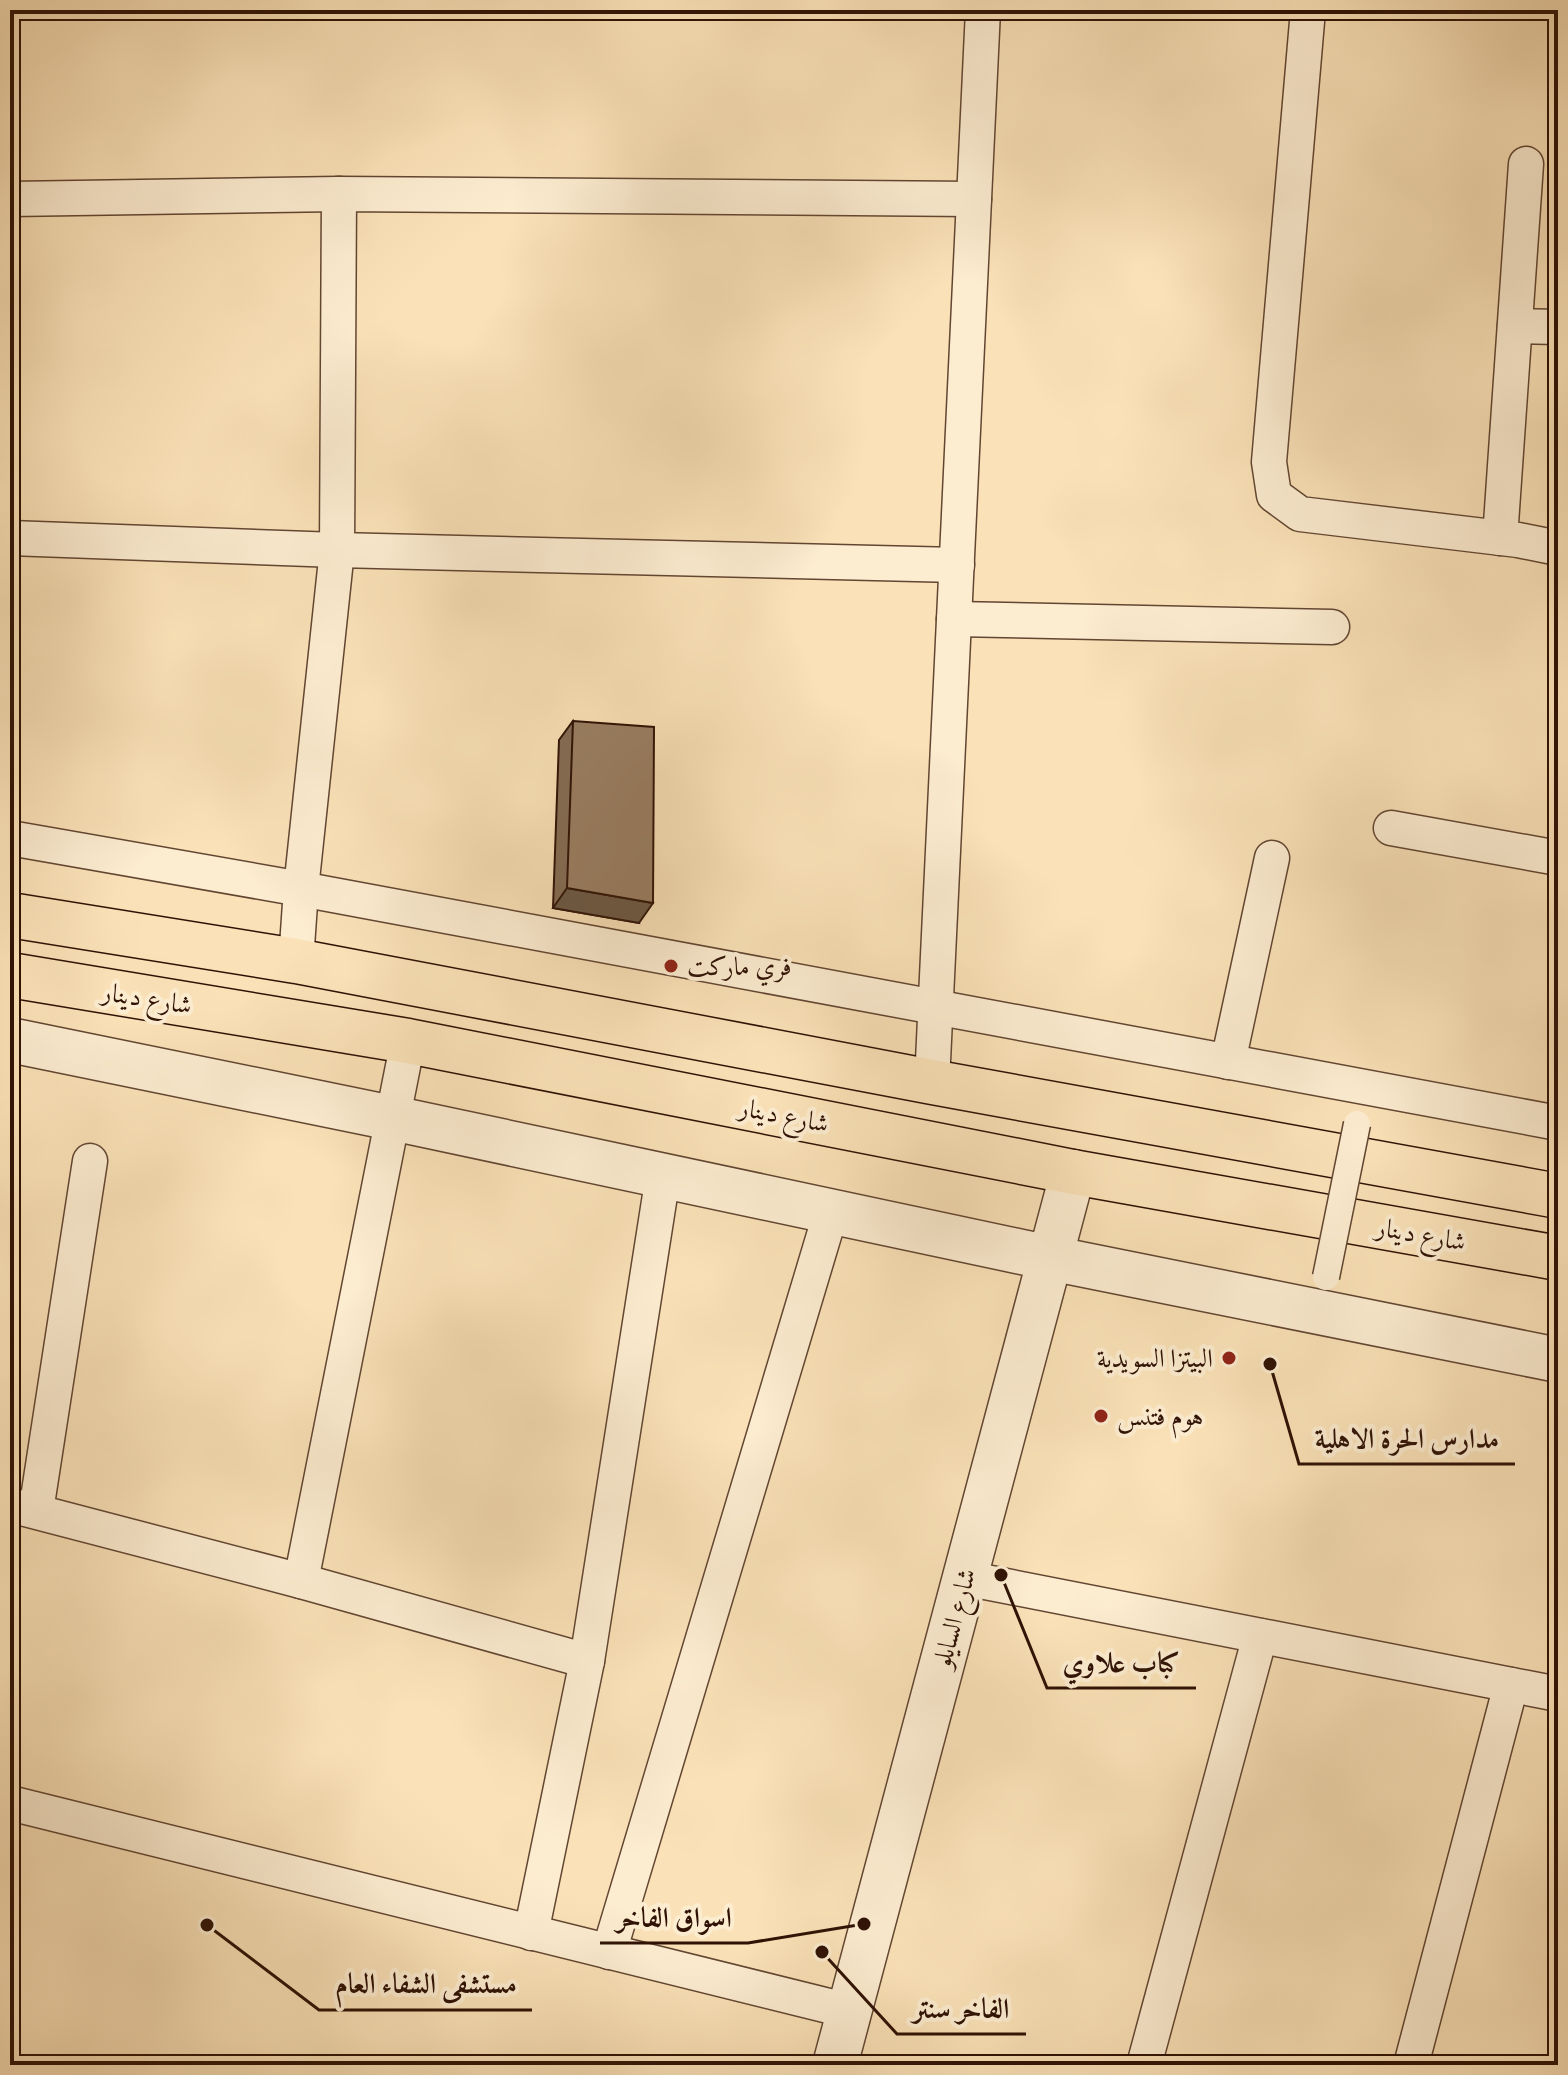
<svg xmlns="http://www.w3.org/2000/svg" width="1568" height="2075" font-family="'IM FELL French Canon',Amiri,serif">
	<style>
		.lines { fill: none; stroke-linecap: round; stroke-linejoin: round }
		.minor-casing { stroke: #624632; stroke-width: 37 }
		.tertiary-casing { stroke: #624632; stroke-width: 47 }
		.primary-casing { stroke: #2f1205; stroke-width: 47 }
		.minor { stroke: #fcecd0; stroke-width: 34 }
		.tertiary { stroke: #fcecd0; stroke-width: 44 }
		.primary { stroke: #fae1b7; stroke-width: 44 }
		.pedestrian-bridge-casing { stroke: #624632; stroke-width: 29; stroke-linecap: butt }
		.pedestrian-bridge { stroke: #fcecd0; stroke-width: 26 }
		.wall { fill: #846c54; stroke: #2f1205; stroke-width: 2 }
		.shaded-wall { fill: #6b5845; stroke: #2f1205; stroke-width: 2 }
		.building { fill: #997e62; stroke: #2f1205; stroke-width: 2 }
		.poi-dot { fill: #8f2418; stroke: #fcecd0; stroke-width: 3 }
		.labels { text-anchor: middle; stroke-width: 8; stroke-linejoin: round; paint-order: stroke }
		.poi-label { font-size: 26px; fill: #2f1205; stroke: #fcecd0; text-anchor: start }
		.street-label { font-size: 26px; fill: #2f1205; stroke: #fcecd0 }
		.leader { fill: none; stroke: #2f1205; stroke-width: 3 }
		.callout-dot { fill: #2f1205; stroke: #fcecd0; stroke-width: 3 }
		.callout-label { font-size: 28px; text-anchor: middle; font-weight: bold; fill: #2f1205; stroke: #fcecd0; stroke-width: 8; stroke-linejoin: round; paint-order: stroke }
	</style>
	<rect width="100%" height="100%" fill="#fae1b7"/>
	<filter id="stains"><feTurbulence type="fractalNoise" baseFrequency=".0025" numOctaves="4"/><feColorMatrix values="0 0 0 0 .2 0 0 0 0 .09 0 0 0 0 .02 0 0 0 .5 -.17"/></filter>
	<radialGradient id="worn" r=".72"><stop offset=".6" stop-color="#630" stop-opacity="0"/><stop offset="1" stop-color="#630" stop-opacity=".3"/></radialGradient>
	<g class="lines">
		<defs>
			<g id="minor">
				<path d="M 1308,10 L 1269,462 L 1274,495 L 1300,514 L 1518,540 L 1558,548"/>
				<path d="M 10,199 L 339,194 L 974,199"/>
				<path d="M 1515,326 L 1558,327"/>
				<path d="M 10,538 L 337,550 L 957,565"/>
				<path d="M 1500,538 L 1526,164"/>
				<path d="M 954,619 L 1332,627"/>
				<path d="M 1391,828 L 1558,858"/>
				<path d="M 10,838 L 301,889 L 1558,1123"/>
				<path d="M 296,961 L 301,889 L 337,550 L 339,194"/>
				<path d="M 1228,1062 L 1272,858"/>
				<path d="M 932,1082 L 983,10"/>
				<path d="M 10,1505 L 301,1581 L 587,1661"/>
				<path d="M 36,1511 L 90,1161"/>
				<path d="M 965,1578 L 1558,1694"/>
				<path d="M 301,1581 L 408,1041"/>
				<path d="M 10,1803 L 849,2011"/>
				<path d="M 531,1933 L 587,1661 L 663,1176"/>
				<path d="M 609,1952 L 831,1212"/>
				<path d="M 1144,2065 L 1260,1636"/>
				<path d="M 1411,2065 L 1511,1685"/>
			</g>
			<g id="tertiary">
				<path d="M 10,1040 L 392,1118 L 1050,1258 L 1558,1360"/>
				<path d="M 835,2065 L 1073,1172"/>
			</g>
			<g id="primary">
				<path d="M 10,915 L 296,961 L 932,1082 L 1558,1196"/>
				<path d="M 10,975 L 408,1041 L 1073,1172 L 1558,1258"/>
			</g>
		</defs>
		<use href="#minor" class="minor-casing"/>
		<use href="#tertiary" class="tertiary-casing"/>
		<use href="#primary" class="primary-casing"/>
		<use href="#minor" class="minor"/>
		<use href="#tertiary" class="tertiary"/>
		<use href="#primary" class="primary"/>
		<defs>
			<path id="pedestrian-bridge" d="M 1326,1277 L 1357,1124"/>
		</defs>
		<use href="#pedestrian-bridge" class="pedestrian-bridge-casing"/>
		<use href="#pedestrian-bridge" class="pedestrian-bridge"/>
	</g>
	<path class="wall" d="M 573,721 L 639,923 L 553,908 L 559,740 Z"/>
	<path class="shaded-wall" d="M 567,888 L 653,903 L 639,923 L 553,908 Z"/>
	<path class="building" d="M 573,721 L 654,727 L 653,903 L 567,888 Z"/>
	<g class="poi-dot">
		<circle cx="671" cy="966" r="8"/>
		<circle cx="1229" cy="1358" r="8"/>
		<circle cx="1101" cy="1416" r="8"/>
	</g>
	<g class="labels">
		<g class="poi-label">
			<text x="687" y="975">فري ماركت</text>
			<text x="1213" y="1367" text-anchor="end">البيتزا السويدية</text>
			<text x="1117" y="1425">هوم فتنس</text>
		</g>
		<g class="street-label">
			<text transform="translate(147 998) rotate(9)" y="9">شارع دينار</text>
			<text transform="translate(784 1115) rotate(11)" y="9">شارع دينار</text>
			<text transform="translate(1421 1234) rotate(10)" y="9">شارع دينار</text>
			<text transform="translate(954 1618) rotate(-75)" y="9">شارع السايلو</text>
		</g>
	</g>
	<path class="leader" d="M1270 1364L1299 1464H1515M1001 1575L1047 1688H1196M864 1924L748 1943H600M207 1925L319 2010H532M822 1952L897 2034H1026"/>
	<g class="callout-dot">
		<circle cx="1270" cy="1364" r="8"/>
		<circle cx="1001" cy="1575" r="8"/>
		<circle cx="864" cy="1924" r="8"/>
		<circle cx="207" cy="1925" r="8"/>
		<circle cx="822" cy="1952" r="8"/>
	</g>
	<g class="callout-label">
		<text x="1407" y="1448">مدارس الحرة الاهلية</text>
		<text x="1121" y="1672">كباب علاوي</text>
		<text x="674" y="1927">اسواق الفاخر</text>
		<text x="426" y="1993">مستشفى الشفاء العام</text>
		<text x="961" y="2018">الفاخر سنتر</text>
	</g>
	<rect width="1568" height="2075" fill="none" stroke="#fae1b7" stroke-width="40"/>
	<rect x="12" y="12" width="1544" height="2051" fill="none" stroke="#2f1205" stroke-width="4"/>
	<rect x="20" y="20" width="1528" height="2035" fill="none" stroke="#2f1205" stroke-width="2"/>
	<rect width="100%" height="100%" filter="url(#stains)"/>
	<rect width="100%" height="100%" fill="url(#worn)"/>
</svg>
